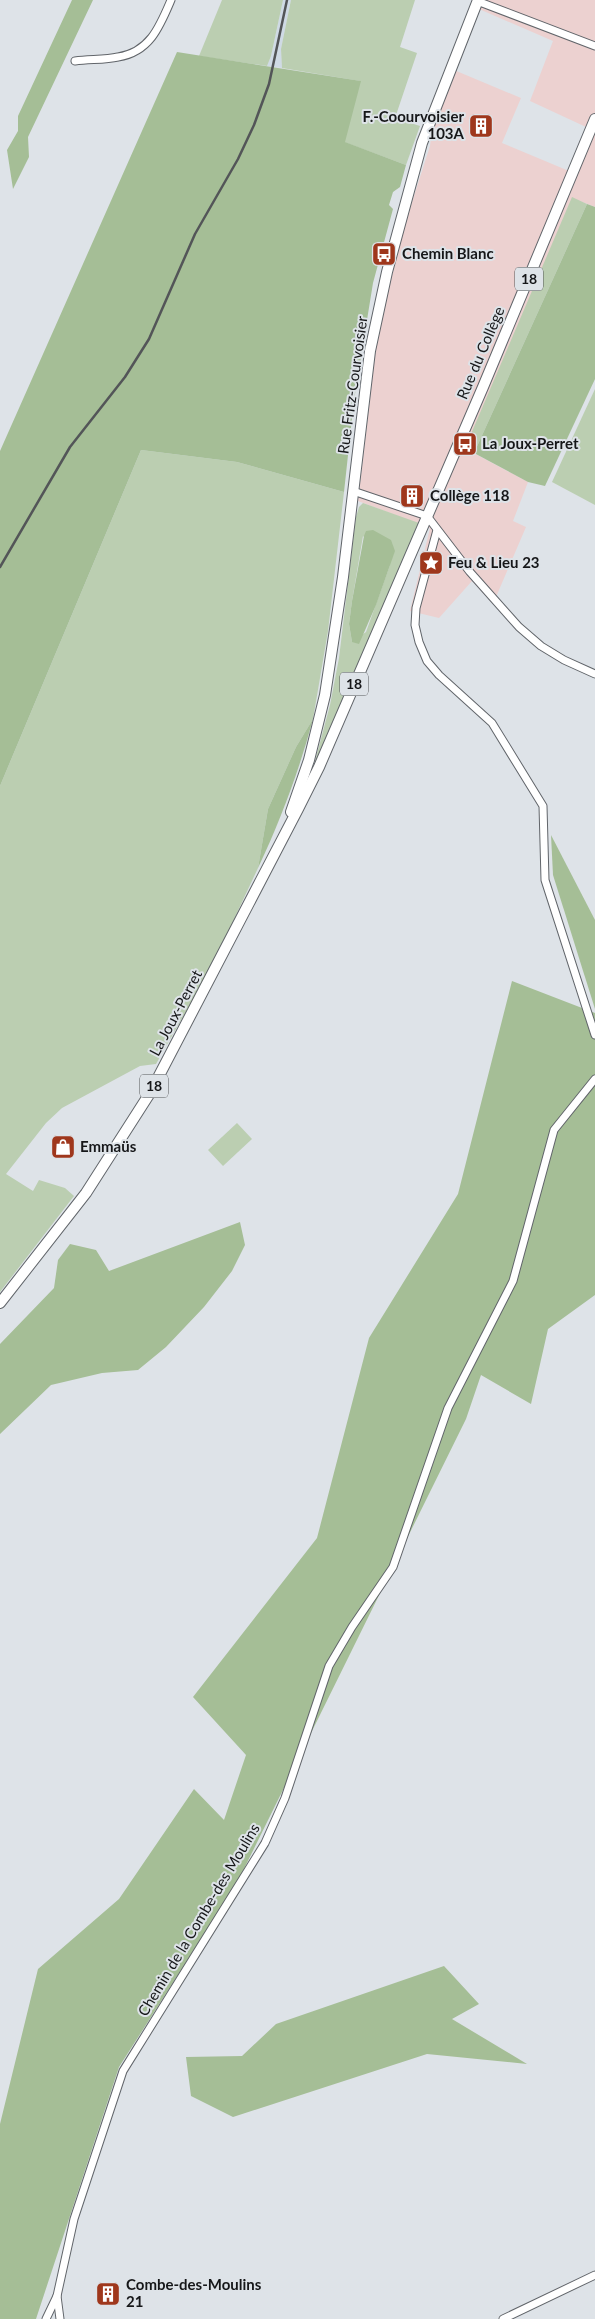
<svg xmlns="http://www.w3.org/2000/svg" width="595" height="2319" font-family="Lato,sans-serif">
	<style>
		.commercial { fill: #ecd1d0 }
		.built { fill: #cfdae5 }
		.green { fill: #bbceb1; fill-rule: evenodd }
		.forest { fill: #a5be96 }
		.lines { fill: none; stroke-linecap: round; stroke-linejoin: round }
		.street-casing { stroke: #61656a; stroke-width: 9 }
		.primary-casing { stroke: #61656a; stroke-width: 12 }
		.street { stroke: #fff; stroke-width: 7 }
		.primary { stroke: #fff; stroke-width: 10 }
		.rail { stroke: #535558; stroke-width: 2.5 }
		.labels { text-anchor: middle; stroke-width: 4; stroke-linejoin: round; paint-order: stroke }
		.shield { fill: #dee3e8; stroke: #525457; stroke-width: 1 }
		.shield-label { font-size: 14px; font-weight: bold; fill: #161719 }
		.poi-label { font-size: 15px; font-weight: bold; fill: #161719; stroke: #dee3e8; text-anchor: start }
		.street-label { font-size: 15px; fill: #161719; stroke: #dee3e8 }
	</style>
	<rect width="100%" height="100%" fill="#dee3e8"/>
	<path class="commercial" d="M 482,0 L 595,0 L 595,207 L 572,198 L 466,449 L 528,482 L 513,521 L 526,527 L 493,604 L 472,581 L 439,618 L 410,611 L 430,528 L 358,501 L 377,338 L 404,227 L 430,146 L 432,130 L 454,70 L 521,98 L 502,143 L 569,171 L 586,127 L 530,101 L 553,41 L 479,9 Z"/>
	<path class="built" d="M 283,0 L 291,0 L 281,49 L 282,68 L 267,66 L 271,56 Z"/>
	<g class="green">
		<path d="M 222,0 L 283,0 L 271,56 L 267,66 L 199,56 Z"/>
		<path d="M 291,0 L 415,0 L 400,47 L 417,53 L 395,118 L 420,126 L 406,165 L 344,142 L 360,81 L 282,68 L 281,49 Z"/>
		<path d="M 572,197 L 587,204 L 474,453 L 465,448 Z"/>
		<path d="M 595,389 L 595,505 L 552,482 Z"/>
		<path d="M 141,450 L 237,462 L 344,492 L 328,631 L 313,719 L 296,747 L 268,809 L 258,868 L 213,964 L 156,1064 L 140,1066 L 62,1108 L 46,1123 L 6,1174 L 33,1191 L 39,1180 L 65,1188 L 74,1196 L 0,1292 L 0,786 Z"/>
		<path d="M 363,503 L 419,523 L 314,765 L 330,705 L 339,658 L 356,517 L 359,507 ZM 363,536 L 390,565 L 366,632 L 352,642 L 349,624 L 352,601 Z"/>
		<path d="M 237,1123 L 252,1139 L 223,1166 L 208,1150 Z"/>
	</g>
	<g class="forest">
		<path d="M 72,0 L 93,0 L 28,137 L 29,157 L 13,189 L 7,150 L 18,131 L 18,116 Z"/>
		<path d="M 177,52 L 361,81 L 345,142 L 406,165 L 400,187 L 393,192 L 389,205 L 393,209 L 373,283 L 354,400 L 344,492 L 237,462 L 141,450 L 0,786 L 0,451 Z"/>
		<path d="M 587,204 L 595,207 L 595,379 L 545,486 L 528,482 L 474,453 Z"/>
		<path d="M 373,530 L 391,540 L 395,551 L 376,605 L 359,644 L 352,642 L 349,624 L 352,601 L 364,536 L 366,531 Z"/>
		<path d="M 313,719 C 299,771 281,819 258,868 L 268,809 L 296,747 Z"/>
		<path d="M 551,835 L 595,920 L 595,1009 L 553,875 Z"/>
		<path d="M 512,981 L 595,1013 L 595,1295 L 548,1329 L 531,1404 L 481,1375 L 466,1419 L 238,1881 L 119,2067 L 36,2319 L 0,2319 L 0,2124 L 38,1969 L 119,1899 L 194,1789 L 224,1820 L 246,1755 L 193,1697 L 317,1538 L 369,1338 L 458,1194 Z"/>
		<path d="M 240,1222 L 245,1245 L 232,1271 L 204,1307 L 166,1347 L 138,1370 L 102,1373 L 51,1385 L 0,1434 L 0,1344 L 54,1288 L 58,1260 L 70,1244 L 96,1250 L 109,1271 Z"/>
		<path d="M 444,1966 L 479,2004 L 452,2019 L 527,2064 L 427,2054 L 233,2117 L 191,2096 L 186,2057 L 242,2056 L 276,2024 Z"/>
	</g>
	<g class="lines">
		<defs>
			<g id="street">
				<path d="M 477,1 L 595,46"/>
				<path d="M 75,61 C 89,59 105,60 118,57 C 150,52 160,26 171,0"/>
				<path d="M 353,491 L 427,516 L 470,572 L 519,627 L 541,646 L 564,660 L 595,674"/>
				<path d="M 437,530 L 416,608 L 415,625 L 419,642 L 427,661 L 439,675 L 492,723 L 543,806 L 545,880 L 595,1035"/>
				<path d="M 46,2319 L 57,2296"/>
				<path d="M 60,2319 L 57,2296 L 74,2219 L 123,2071 L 265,1843 L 285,1798 L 329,1666 L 352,1627 L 393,1567 L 448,1408 L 513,1281 L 554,1130 L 595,1079"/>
				<path d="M 503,2319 L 595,2275"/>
			</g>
			<g id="primary">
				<path d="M 291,812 L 309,760 L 325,695 L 343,577 L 370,351 L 387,272 L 422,143 L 478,0"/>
				<path d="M 0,1303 L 86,1193 L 150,1093 L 298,809 L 319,767 L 483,387 L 595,119"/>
			</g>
		</defs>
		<use href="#street" class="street-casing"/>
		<use href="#primary" class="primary-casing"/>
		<use href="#street" class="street"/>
		<use href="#primary" class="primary"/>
		<path class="rail" d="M 0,567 L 70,447 L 125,377 L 149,339 L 195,234 L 238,159 L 254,125 L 269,84 L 287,0"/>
	</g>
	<defs>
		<symbol id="building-square" viewBox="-11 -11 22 22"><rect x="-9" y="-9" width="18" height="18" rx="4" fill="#9f371c" stroke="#dee3e8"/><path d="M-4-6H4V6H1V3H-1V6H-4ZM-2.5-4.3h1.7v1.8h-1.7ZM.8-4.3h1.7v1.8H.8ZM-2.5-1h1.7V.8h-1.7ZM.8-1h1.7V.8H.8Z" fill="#fff"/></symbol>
		<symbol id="bus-square" viewBox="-11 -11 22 22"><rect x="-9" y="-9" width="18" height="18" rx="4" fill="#9f371c" stroke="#dee3e8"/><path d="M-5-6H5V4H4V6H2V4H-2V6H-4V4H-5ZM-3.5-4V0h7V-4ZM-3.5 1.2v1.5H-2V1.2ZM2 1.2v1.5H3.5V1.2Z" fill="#fff"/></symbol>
		<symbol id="sight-square" viewBox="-11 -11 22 22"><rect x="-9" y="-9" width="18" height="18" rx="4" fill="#9f371c" stroke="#dee3e8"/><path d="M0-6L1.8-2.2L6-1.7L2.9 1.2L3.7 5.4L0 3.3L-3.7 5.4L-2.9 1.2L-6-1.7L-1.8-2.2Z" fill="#fff"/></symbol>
		<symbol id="shop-square" viewBox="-11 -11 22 22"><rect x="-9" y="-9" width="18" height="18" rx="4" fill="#9f371c" stroke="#dee3e8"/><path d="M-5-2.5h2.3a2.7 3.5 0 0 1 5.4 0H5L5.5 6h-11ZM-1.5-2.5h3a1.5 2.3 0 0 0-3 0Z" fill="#fff"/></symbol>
	</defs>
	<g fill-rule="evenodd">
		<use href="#building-square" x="467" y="112" width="28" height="28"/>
		<use href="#bus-square" x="370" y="240" width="28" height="28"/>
		<use href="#bus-square" x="451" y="430" width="28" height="28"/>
		<use href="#building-square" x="398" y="482" width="28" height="28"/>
		<use href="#sight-square" x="417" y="549" width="28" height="28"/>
		<use href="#shop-square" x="49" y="1133" width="28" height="28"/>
		<use href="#building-square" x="94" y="2280" width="28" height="28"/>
	</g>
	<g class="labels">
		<g class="shield">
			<rect x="515" y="267.5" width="28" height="23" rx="4"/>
			<rect x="340" y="672.5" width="28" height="23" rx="4"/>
			<rect x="140" y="1074.5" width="28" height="23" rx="4"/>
		</g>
		<g class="shield-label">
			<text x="529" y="284">18</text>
			<text x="354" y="689">18</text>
			<text x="154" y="1091">18</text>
		</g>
		<g class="poi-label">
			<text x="464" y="122" text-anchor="end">F.-Coourvoisier<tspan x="464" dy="17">103A</tspan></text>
			<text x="402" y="259">Chemin Blanc</text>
			<text x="482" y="449">La Joux-Perret</text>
			<text x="430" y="501">Collège 118</text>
			<text x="448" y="568">Feu &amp; Lieu 23</text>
			<text x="80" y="1152">Emmaüs</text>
			<text x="126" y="2290">Combe-des-Moulins<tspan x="126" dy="17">21</tspan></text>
		</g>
		<g class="street-label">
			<text transform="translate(481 353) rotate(-67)" y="5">Rue du Collège</text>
			<text transform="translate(353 385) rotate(-82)" y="5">Rue Fritz-Courvoisier</text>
			<text transform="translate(176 1013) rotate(-62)" y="5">La Joux-Perret</text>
			<text transform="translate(199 1920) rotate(-59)" y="5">Chemin de la Combe-des Moulins</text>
		</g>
	</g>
</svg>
